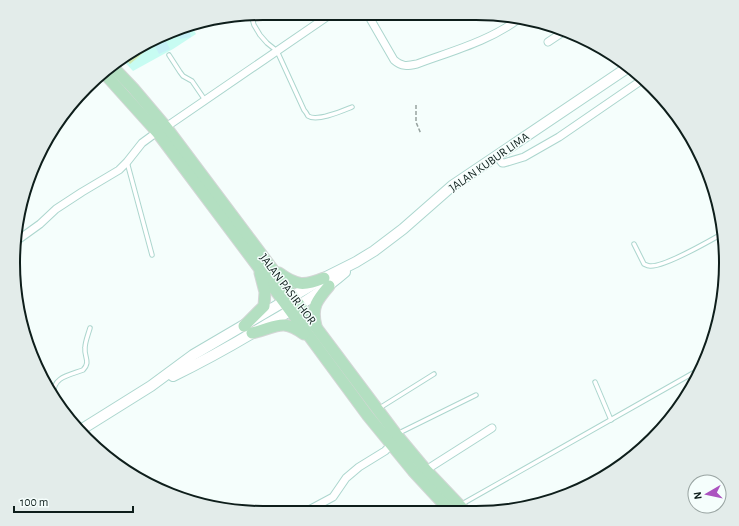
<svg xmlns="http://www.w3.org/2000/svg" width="739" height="526" font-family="'Alegreya Sans',sans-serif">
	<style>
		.built { fill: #c7fcf2 }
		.green { fill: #d2e9b1 }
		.building { fill: #c5f0f7 }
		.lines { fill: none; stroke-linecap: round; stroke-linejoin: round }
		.lane-casing { stroke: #acd6ce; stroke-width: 5.5 }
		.street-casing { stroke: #acd6ce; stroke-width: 9 }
		.secondary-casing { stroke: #acd6ce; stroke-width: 12 }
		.primary-casing { stroke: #d4d6d6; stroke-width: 13 }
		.path { stroke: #96a29f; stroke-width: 1.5; stroke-dasharray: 4 2; stroke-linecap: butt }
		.lane { stroke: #fff; stroke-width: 3.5 }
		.street { stroke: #fff; stroke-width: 7 }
		.secondary { stroke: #fff; stroke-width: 10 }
		.primary { stroke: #b3dfc1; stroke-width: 11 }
		.labels { text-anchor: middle; stroke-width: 3; stroke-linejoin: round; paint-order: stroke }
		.street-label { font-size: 12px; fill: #0e1e1b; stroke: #f5fefc }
		.rim { fill: none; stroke: #0e1e1b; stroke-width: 2 }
	</style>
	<rect width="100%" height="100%" fill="#f5fefc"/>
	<path class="built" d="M 191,25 L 196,34 L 173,49 L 133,71 L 121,58 L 124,55 Z"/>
	<path class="green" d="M 148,44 L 150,47 L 130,64 L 123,56 Z"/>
	<g class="building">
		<path d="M 189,28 L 191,37 L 180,39 L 178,31 Z"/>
		<path d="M 164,37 L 170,49 L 159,54 L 153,42 Z"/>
	</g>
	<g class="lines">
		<defs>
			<g id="lane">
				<path d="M 251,15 L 254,25 L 260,35 L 267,43 L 277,51 L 304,110 C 306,112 307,114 308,116 C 317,122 342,111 352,107"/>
				<path d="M 169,55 L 180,72 L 183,76 L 192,81 L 205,100"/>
				<path d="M 127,162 L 152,255"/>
				<path d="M 634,244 L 644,264 C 646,265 648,266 650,266 C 664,267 706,243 720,235"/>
				<path d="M 595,382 L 611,420"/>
				<path d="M 54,394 C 52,377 70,375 83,370 C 91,362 84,357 85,348 C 85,342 88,335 90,328"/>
				<path d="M 378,409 L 434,374"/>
				<path d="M 397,434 L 476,395"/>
				<path d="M 462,504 L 702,368"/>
			</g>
			<g id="street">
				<path d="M 368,15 L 394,60 C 402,67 407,66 417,64 C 452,51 490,41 520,18"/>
				<path d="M 548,42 L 563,32"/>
				<path d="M 166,127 L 331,14"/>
				<path d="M 497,156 L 502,163 L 504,163 L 524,157 L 559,137 L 642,80"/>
				<path d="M 15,242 L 40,224 L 56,209 L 82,192 L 119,170 L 127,162 L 142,143 L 157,132"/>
				<path d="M 426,470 L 492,428"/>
				<path d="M 305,512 L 333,497 L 346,478 L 359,467 L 385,451 L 391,445"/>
			</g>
			<g id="secondary">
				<path d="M 173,376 C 206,360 238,342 269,323 C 296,308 322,292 345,272"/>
				<path d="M 79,431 L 151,386 L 193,355 L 324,278 L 356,262 L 374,251 L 403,229 L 452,186 L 627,68"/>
			</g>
			<g id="primary">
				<path d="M 112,66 L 133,88 L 166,127 L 396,434 L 426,470 L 465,511"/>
				<path d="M 104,73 L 157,132 L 259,268 L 368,416 L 413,471 L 450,511"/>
				<path d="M 279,273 C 297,286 304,286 324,278"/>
				<path d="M 244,326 L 264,306 L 265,292 L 260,273"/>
				<path d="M 316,326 C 311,307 317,300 329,286"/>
				<path d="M 252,333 C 276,328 281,317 304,334"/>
			</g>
		</defs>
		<use href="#lane" class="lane-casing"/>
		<use href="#street" class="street-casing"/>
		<use href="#secondary" class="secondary-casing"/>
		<use href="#primary" class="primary-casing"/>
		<path class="path" d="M 416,105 L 416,122 L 421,134"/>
		<use href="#lane" class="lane"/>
		<use href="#street" class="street"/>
		<use href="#secondary" class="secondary"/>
		<use href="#primary" class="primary"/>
	</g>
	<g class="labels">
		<g class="street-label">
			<text transform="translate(489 162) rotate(-35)" y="4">JALAN KUBUR LIMA</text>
			<text transform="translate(288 289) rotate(53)" y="4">JALAN PASIR HOR</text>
		</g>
	</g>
	<path d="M0 0H739V526H0ZM263 20H476A243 243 0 0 1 719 263V263A243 243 0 0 1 476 506H263A243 243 0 0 1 20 263V263A243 243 0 0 1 263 20Z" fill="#e3ecea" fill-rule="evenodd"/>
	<path class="rim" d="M263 20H476A243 243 0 0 1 719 263V263A243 243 0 0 1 476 506H263A243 243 0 0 1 20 263V263A243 243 0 0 1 263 20Z"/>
	<g transform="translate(707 494) rotate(261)"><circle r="19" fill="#f5fefc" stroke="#99a4a2"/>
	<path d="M0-3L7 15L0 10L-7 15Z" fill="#ab53bf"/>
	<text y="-6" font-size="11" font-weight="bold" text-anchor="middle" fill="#0e1e1b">N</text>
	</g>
	<path d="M14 506v6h119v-6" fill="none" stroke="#0e1e1b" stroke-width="2"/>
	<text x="20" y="506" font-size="12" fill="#0e1e1b" stroke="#f5fefc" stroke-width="3" paint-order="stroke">100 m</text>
</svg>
